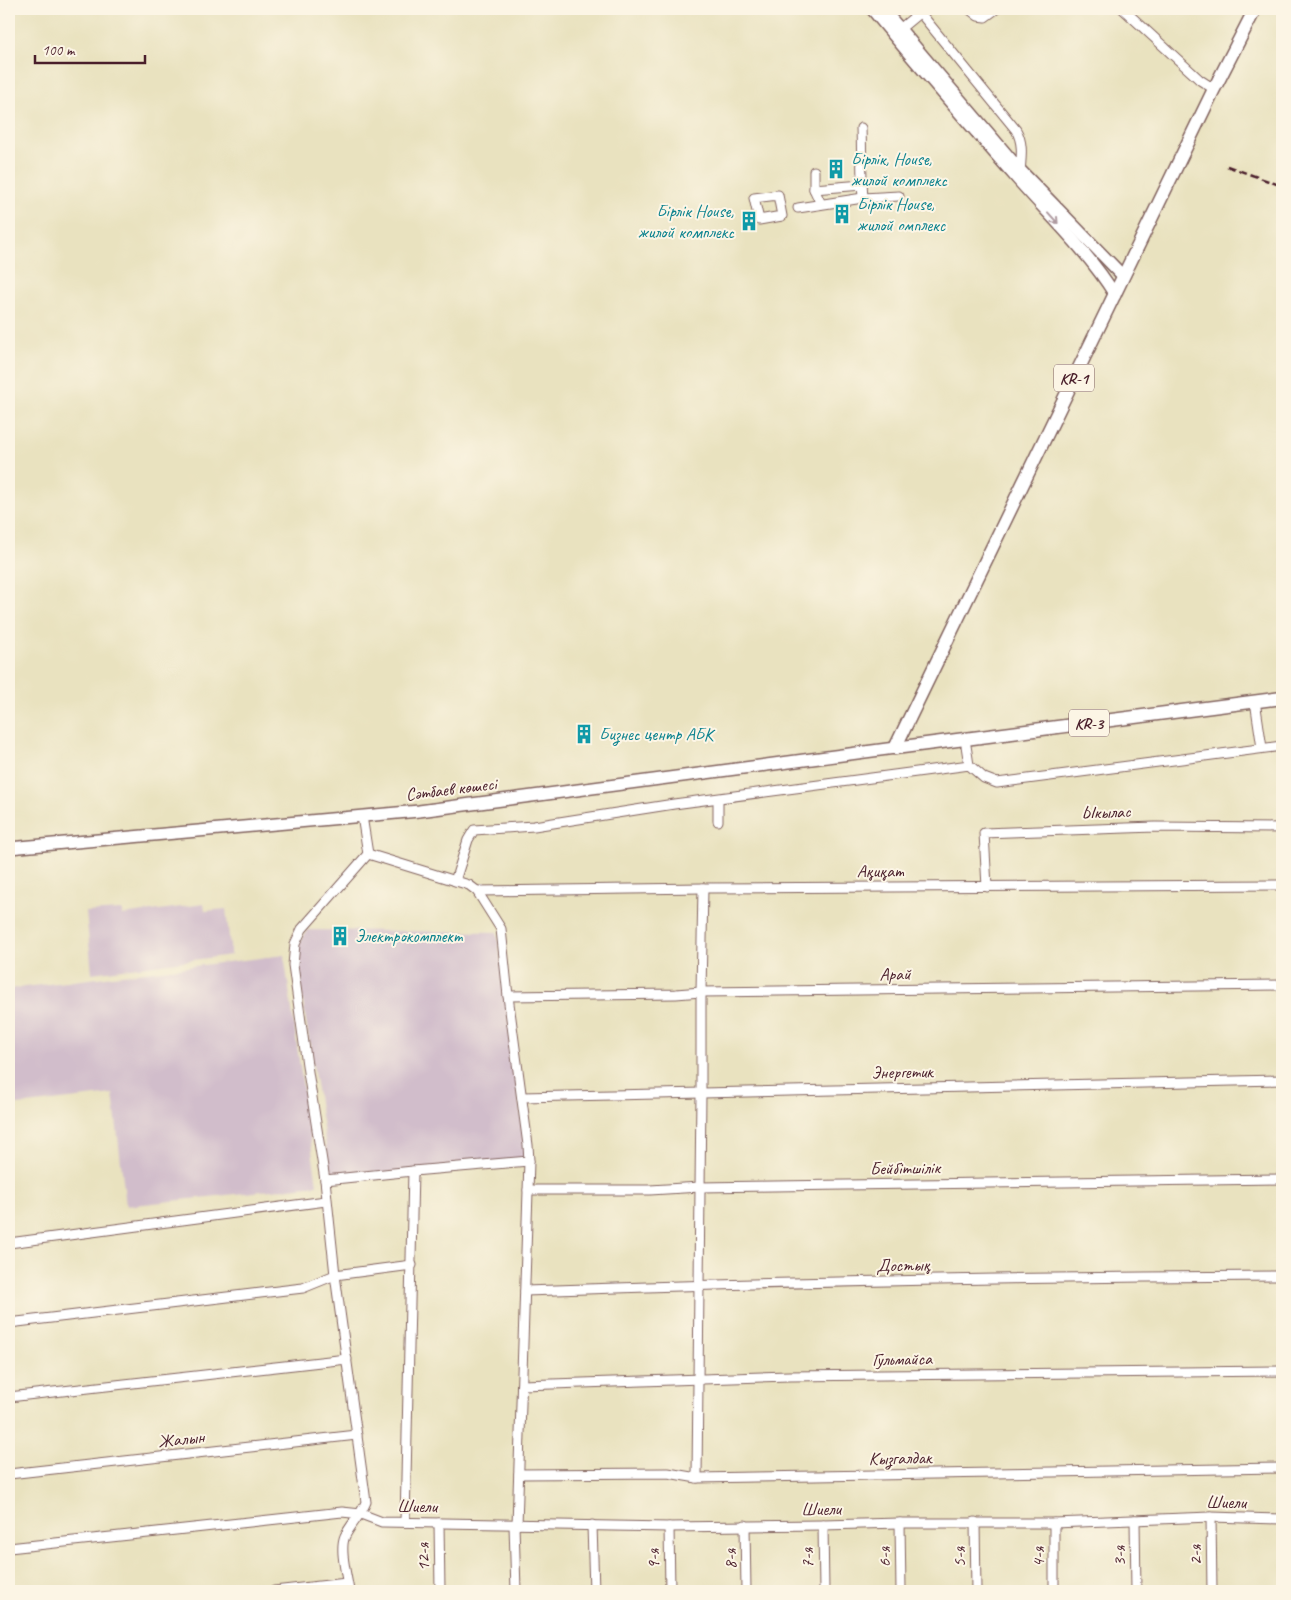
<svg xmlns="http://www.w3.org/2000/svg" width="1291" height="1600" font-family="Caveat,sans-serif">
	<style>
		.industrial { fill: #d1bdcb }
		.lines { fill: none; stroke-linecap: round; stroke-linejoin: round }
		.minor-casing { stroke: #82635f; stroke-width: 11 }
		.secondary-casing { stroke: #82635f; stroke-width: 14 }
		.primary-casing { stroke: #82635f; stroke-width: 15 }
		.minor { stroke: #fff; stroke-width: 9 }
		.secondary { stroke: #fff; stroke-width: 11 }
		.primary { stroke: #fff; stroke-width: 12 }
		.rail { stroke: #4a1f2b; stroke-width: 2.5; stroke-dasharray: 8 4; stroke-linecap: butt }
		.oneway { stroke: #ae9aa0 }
		.labels { text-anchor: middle; stroke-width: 4; stroke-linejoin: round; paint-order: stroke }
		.shield { fill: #fcf5e5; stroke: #7f5f63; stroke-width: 1 }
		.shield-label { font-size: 16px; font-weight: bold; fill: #4a1f2b }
		.culture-label { font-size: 18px; fill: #0d838f; stroke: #fcf5e5; text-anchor: start }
		.street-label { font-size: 18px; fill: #4a1f2b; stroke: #fcf5e5 }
	</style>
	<rect width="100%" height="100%" fill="#fcf5e5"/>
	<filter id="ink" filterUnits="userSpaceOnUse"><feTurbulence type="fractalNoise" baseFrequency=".02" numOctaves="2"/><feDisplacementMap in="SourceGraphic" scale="10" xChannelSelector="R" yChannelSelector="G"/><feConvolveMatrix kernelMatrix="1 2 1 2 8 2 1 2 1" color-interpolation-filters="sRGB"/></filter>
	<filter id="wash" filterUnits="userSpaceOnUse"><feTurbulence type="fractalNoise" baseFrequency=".0096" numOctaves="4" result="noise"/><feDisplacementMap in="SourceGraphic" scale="20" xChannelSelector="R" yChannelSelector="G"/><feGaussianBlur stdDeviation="1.12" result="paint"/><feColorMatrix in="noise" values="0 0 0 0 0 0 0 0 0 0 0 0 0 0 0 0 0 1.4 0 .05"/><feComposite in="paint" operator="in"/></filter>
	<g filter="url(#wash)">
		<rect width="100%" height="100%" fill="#e9e2bf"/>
		<g class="industrial">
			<path d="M 204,904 L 205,911 L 226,909 L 231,955 L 92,973 L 86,912 L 122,910 L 122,915 Z"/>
			<path d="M 307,930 L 497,932 L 525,1146 L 525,1161 L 331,1178 L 297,964 L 299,945 Z"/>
			<path d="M 284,955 L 317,1185 L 126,1206 L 113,1094 L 9,1106 L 9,989 Z"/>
		</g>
	</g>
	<g filter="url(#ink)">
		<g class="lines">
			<defs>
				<g id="minor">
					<path d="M 917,9 L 1016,130 C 1024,144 1021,158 1020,173"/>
					<path d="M 969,9 L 978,16 L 985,17 L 996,9"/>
					<path d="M 1123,9 L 1200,80 L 1214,89"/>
					<path d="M 895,33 L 924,9"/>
					<path d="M 861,128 C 862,152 861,175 863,198 L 899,196"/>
					<path d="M 814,171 L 814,189 L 821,204"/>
					<path d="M 814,189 L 862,185"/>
					<path d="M 778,195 L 782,216 L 759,220 L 754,198 Z"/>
					<path d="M 798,208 L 863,198"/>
					<path d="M 1255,701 L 1262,748"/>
					<path d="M 965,739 L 969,765"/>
					<path d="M 718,799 L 718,821"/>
					<path d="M 362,816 L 368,854"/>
					<path d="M 368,854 L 469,885 L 477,891 L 501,929 L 508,996 L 528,1145 L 529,1161 L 517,1525"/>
					<path d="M 455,881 L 468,840 L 474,830 L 534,826 L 674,804 L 962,766 L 969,765 L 984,778 L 997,783 L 1282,746"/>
					<path d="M 987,887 L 984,833 L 1155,827 L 1282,828"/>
					<path d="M 477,891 L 703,888 L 1282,885"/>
					<path d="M 508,996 L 676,994 L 701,992 L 1282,985"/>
					<path d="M 522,1097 L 1282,1080"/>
					<path d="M 325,1180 L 413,1171 L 529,1161"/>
					<path d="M 528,1190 L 650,1190 L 700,1187 L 1282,1179"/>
					<path d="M 9,1243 L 326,1201"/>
					<path d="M 525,1291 C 777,1282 1030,1277 1282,1276"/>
					<path d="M 9,1323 L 303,1288 L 335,1275 L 412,1265"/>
					<path d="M 522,1385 L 789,1376 L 1282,1371"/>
					<path d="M 9,1397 L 347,1359"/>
					<path d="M 9,1474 L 357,1435"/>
					<path d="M 519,1474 L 668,1473 L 697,1478 L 1282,1468"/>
					<path d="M 697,1478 L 701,1093 L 701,992 L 703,888"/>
					<path d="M 1211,1517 L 1212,1591"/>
					<path d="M 1135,1520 L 1136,1591"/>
					<path d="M 405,1522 L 413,1171"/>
					<path d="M 975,1522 L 976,1591"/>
					<path d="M 439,1523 L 440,1591"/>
					<path d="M 900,1523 L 901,1591"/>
					<path d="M 1054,1523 L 1054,1591"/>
					<path d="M 514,1525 L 516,1591"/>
					<path d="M 592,1525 L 594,1591"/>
					<path d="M 745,1525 L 746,1591"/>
					<path d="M 823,1525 L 824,1591"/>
					<path d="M 669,1527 L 670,1591"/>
					<path d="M 9,1548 L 342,1512 L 361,1514 L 382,1522 L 669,1527 L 823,1525 L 900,1523 L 1054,1523 L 1211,1517 L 1282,1519"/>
					<path d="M 274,1591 L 347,1583"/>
					<path d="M 349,1591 C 347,1577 339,1549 345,1536 C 351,1524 361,1515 366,1502 L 335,1275 L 325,1180 L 308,1072 L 293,965 L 295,944 L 302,929 L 368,854"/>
				</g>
				<g id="secondary">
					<path d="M 872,9 C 920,68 970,125 1020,182 C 1053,219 1089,253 1115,295"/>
					<path d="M 883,9 L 1020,170 L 1123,276"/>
					<path d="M 9,848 L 419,811 L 895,748"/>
				</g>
				<g id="primary">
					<path d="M 895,748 L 1214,89 L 1255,9"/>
					<path d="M 895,748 L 1282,698"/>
				</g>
			</defs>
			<use href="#minor" class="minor-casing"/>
			<use href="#secondary" class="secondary-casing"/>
			<use href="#primary" class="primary-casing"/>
			<use href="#minor" class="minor"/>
			<use href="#secondary" class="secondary"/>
			<use href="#primary" class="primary"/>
			<path class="rail" d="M 1227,166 L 1282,186"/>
		</g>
		<defs><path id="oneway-shaft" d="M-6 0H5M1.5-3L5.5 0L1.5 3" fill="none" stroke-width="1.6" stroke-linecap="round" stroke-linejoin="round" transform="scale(1.25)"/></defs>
		<use class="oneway" href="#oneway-shaft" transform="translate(1053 218) rotate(48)"/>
	</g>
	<defs>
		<symbol id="building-bare" viewBox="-9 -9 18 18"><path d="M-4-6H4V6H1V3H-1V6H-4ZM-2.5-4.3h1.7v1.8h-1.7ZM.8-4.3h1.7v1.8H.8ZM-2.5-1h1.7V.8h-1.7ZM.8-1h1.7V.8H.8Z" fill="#0f9aa8" stroke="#fcf5e5" stroke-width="2.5" paint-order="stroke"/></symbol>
	</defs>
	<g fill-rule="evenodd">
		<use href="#building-bare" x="822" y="155" width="28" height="28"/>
		<use href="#building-bare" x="828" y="200" width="28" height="28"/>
		<use href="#building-bare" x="735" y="207" width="28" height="28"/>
		<use href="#building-bare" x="570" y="720" width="28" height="28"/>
		<use href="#building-bare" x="326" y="922" width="28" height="28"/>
	</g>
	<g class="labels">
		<g class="shield">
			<rect x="1054" y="364.5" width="40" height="27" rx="4"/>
			<rect x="1069" y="709.5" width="40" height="27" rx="4"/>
		</g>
		<g class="shield-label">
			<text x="1074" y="384">KR-1</text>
			<text x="1089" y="729">KR-3</text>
		</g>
		<g class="culture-label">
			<text x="851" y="165">Бірлік, House,<tspan x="851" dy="21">жилой комплекс</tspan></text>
			<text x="857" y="210">Бірлік House,<tspan x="857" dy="21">жилой омплекс</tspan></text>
			<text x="734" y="217" text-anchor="end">Бірлік House,<tspan x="734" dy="21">жилой комплекс</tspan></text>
			<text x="599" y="740">Бизнес центр АБК</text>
			<text x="355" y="942">Электрокомплект</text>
		</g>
		<g class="street-label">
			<text transform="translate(451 789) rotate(-7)" y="6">Сәтбаев көшесі</text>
			<text transform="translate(1106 812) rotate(-2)" y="6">Ыкылас</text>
			<text x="880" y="877">Ақиқат</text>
			<text transform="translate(895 974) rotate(-1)" y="6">Арай</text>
			<text transform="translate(902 1072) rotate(-1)" y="6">Энергетик</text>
			<text transform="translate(905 1168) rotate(-1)" y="6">Бейбітшілік</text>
			<text transform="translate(903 1265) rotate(-1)" y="6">Достық</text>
			<text transform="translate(902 1359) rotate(-1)" y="6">Гульмайса</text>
			<text transform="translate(181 1439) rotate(-6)" y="6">Жалын</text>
			<text transform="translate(900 1458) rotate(-1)" y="6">Кызгалдак</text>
			<text transform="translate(1226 1502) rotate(1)" y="6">Шиели</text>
			<text transform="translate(417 1506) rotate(1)" y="6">Шиели</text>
			<text transform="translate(821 1509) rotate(-1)" y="6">Шиели</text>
			<text transform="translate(1195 1555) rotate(-91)" y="6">2-я</text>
			<text transform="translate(1119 1556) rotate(-91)" y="6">3-я</text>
			<text transform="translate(423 1557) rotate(-91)" y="6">12-я</text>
			<text transform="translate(884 1557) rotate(-91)" y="6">6-я</text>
			<text transform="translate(959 1557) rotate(-91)" y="6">5-я</text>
			<text transform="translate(1038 1557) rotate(-91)" y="6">4-я</text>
			<text transform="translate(807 1558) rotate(-91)" y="6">7-я</text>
			<text transform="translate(653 1559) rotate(-91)" y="6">9-я</text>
			<text transform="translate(730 1559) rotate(-91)" y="6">8-я</text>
		</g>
	</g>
	<rect width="1291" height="1600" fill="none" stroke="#fcf5e5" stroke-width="30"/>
	<path d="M35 55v8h110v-8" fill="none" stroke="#4a1f2b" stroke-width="2.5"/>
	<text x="42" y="55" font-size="15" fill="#4a1f2b" stroke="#fcf5e5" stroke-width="4" paint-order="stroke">100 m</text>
</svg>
